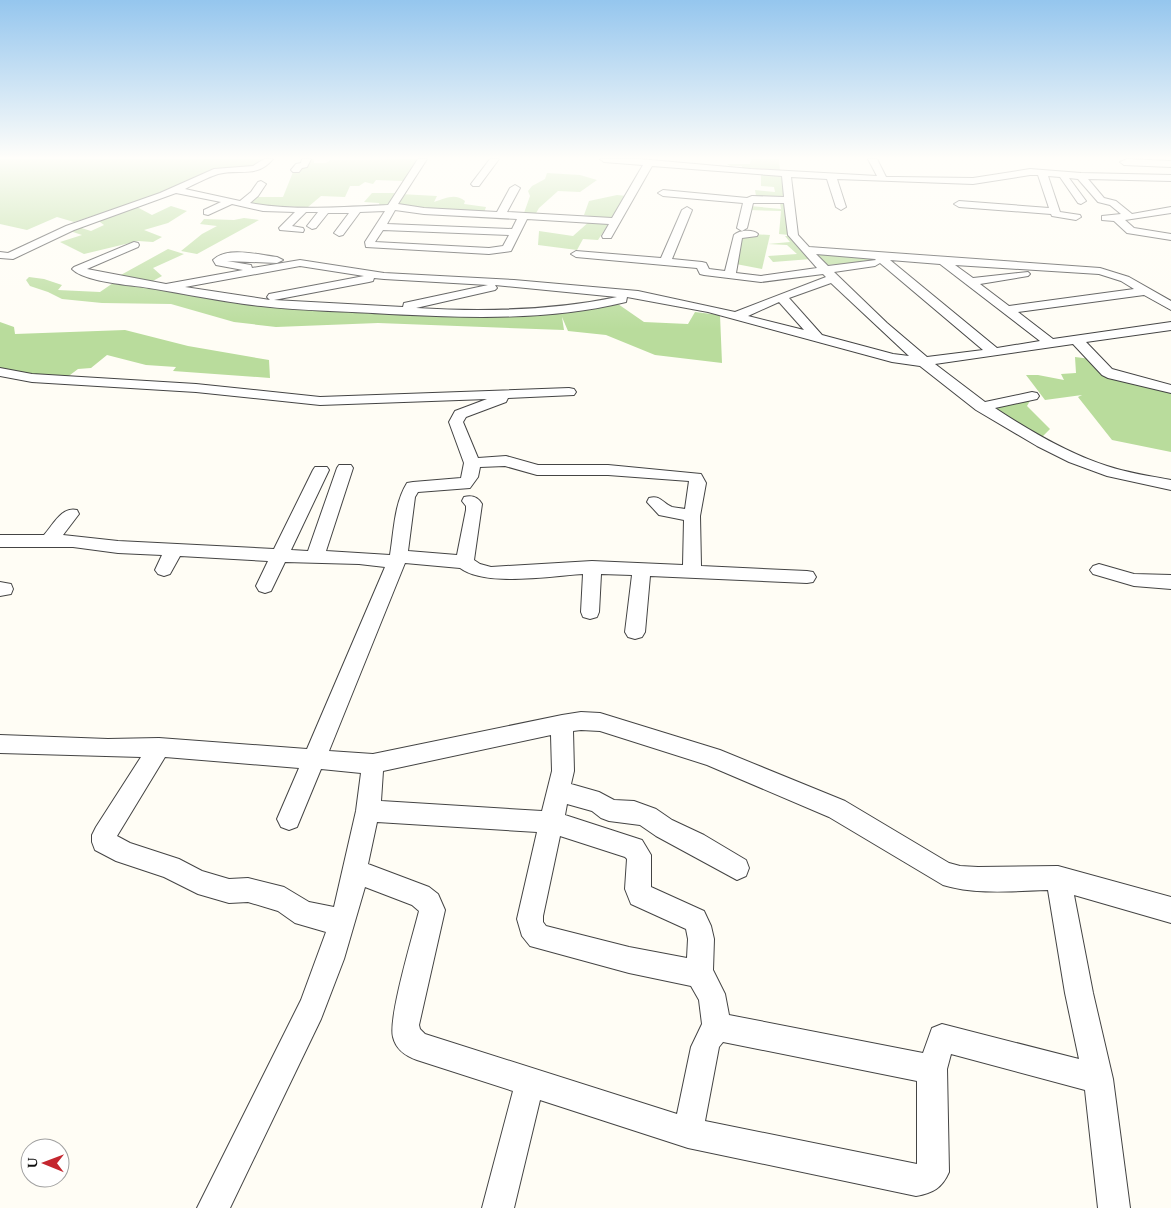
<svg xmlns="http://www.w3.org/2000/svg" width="1171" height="1208" font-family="Spectral,serif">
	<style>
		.forest { fill: #b9dc9c }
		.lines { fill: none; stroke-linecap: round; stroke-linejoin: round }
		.minor-casing { stroke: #444; stroke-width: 2 }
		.minor { fill: #fff; fill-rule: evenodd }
	</style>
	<rect width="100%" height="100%" fill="#fffdf5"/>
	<g class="forest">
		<path d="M 0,159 L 267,159 L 261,166 L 228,169 L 144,199 L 74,222 L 57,217 L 27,230 L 0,224 Z"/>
		<path d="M 307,159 L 314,159 L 314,163 L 326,163 L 330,160 L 419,159 L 403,181 L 376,180 L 373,184 L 365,182 L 359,186 L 350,186 L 345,197 L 321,196 L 308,207 L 264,206 L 251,204 L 254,197 L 283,197 L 295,167 Z"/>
		<path d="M 751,159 L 779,159 L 780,171 L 742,169 L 742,166 L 730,166 L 727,164 L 750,164 Z"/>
		<path d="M 761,172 L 783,173 L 785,198 L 756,196 L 755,190 L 775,192 L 774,187 L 761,186 Z"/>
		<path d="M 547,173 L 580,175 L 597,180 L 580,192 L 558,191 L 539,208 L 535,215 L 524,213 L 530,196 L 528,191 L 532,186 L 545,179 Z"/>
		<path d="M 372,193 L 395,193 L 389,206 L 380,207 L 379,203 L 364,202 Z"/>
		<path d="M 400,194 L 437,196 L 434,202 C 446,198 455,193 465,201 L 464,204 L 486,207 L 484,213 L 397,206 Z"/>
		<path d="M 617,195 L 627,196 L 598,240 L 583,239 L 577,250 L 538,245 L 539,231 L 573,236 L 590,221 L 590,216 L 584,215 L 589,201 Z"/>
		<path d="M 751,201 L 788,201 L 789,235 L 779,234 L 781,211 L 749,210 L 750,206 L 781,209 L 780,203 Z"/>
		<path d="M 135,206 L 152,215 L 171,206 L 187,211 L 168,223 L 144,230 L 162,237 L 153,242 L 138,241 L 84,254 L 60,242 L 82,235 L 67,230 L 75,226 L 91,231 L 104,225 L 96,219 Z"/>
		<path d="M 244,218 L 259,220 L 197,254 L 181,251 L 202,234 L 217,226 L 200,224 L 204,219 L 234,220 Z"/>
		<path d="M 737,233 L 770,235 L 762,269 L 736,264 Z"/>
		<path d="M 785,236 L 791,236 L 811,259 L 773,262 L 768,256 L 797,254 L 787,245 L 768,244 L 790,242 Z"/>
		<path d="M 168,249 L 184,254 L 153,268 L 162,276 L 151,282 L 119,276 Z"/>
		<path d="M 815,254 L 871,257 L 879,261 L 828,265 Z"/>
		<path d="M 29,277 L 44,279 L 62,285 L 58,290 L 100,292 L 116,281 L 294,306 L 422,313 L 561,311 L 562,313 L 618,304 L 644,322 L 688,324 L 695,312 L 720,315 L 722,363 L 655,355 L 606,335 L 568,331 L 562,317 L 564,330 L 378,323 L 276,327 L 234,322 L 171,304 L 102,303 L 62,299 L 48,292 L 30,286 L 26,280 Z"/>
		<path d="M 0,322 L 14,327 L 15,334 L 125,330 L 188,346 L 269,360 L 270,378 L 173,371 L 176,367 L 146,365 L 107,355 L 91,368 L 78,369 L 66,378 L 0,371 Z"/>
		<path d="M 1075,357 L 1091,359 L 1114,378 L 1171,390 L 1171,452 L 1112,440 L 1078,397 L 1082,395 L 1045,400 L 1026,375 L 1038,375 L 1064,380 L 1061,374 L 1076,373 Z"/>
		<path d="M 1031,399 L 1027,406 L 1050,429 L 1041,438 L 986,408 Z"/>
	</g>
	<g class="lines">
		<defs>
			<g id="minor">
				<path d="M 264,159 L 273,159 C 256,179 239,168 218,174 C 206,178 195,184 185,189 L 240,201 L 251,192 L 258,182 L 261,181 L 266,184 L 258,196 L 250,203 C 294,211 344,207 388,205 L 418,159 L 427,159 L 398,204 L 424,208 L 497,212 L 510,188 L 515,185 L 520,188 L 507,212 L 612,218 L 643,165 L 604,162 L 600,159 L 639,159 L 751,169 L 877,176 L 868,159 L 877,159 L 886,177 L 896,177 L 973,178 L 1030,169 L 1081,173 L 1171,175 L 1171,181 L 1088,179 L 1104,198 L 1116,201 L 1132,214 L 1171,207 L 1171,213 L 1125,220 L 1134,228 L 1171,234 L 1171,240 L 1127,233 L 1114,221 L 1102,220 L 1102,216 L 1121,214 L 1110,205 L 1098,202 L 1078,179 L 1069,178 L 1086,201 L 1081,204 L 1078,203 L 1060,177 L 1048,176 L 1060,212 L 1080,215 L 1081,217 L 1076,220 L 1052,216 L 1051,214 L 959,207 L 954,204 L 959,201 L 1049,208 L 1038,175 L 1030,175 L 973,184 L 837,179 L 846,207 L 841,210 L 836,207 L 827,179 L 791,177 L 798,235 L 809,247 L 1100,268 L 1129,277 L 1171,301 L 1171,310 L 1144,295 L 1018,312 L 1053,339 L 1171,322 L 1171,330 L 1086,342 L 1112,369 L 1171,385 L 1171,393 L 1108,378 L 1102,375 L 1073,344 L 935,364 L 985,402 L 1032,392 L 1037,393 L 1039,396 L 1037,399 L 995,408 C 1030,431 1067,453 1107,466 C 1128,473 1150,476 1171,480 L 1171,490 L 1107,476 L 1069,462 L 1037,446 L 976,410 L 920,366 L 892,362 L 708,312 L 627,297 L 626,302 C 548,321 469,318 389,314 C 346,311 303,311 261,306 C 223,302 186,294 149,288 C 131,285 84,282 72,269 L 74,267 L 134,242 L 138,243 L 139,245 L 138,247 L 87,269 L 166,284 L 243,270 L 216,265 L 213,260 C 227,246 259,255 277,257 L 283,260 L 277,263 L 227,261 L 251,265 L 252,268 L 300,260 L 384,273 L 514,280 L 638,291 L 735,312 L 826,277 L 823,274 L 761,282 L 704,275 L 700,274 L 697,268 L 576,257 L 571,254 L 576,251 L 661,258 L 682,210 L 687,207 L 692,210 L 672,259 L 702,262 L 706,263 L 709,269 L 725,271 L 734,235 C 739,230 753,229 758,234 L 757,236 L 742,238 L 736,273 L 761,276 L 817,268 L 788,235 L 784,203 L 753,203 L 747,228 L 742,231 L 737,228 L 743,203 L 663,196 L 658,193 L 663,190 L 747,198 L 752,196 L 784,197 L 782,176 L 652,166 L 611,238 L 603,238 L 602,236 L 609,224 L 527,219 L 511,251 L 489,254 L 366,247 L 365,242 L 385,211 L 360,212 L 343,235 L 339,236 L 334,233 L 349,213 L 328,213 L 316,228 L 312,229 L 307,226 L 318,212 L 306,212 L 292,226 L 303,228 L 304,230 L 303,232 L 280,230 L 279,228 L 295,212 L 263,211 L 232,204 L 208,215 L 204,214 L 204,210 L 221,202 L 176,193 L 74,230 L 13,259 L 0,258 L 0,252 L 8,253 L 66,226 L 160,193 L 214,169 L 253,166 ZM 395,210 L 424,214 L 517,219 L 512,229 L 387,224 ZM 383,230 L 509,235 L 503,246 L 489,248 L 375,242 ZM 816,254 L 875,259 L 876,260 L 828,266 ZM 890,260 L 940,264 L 1040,341 L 997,348 ZM 880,263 L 983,350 L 927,357 L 887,323 L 834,272 L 875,266 ZM 955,265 L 1099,274 L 1121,281 L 1134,289 L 1009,306 L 980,284 L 1028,276 L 1030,274 L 1028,272 L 973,278 ZM 300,266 L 364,276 L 269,294 L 267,297 L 270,300 L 185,287 ZM 374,278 L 384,279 L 488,285 L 404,303 L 403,307 L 274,300 L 369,282 L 373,281 ZM 831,283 L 909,356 L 893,354 L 822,335 L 789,298 ZM 495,285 L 617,297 C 550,311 484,312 416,308 L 495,290 L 497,288 ZM 779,302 L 804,330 L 748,316 Z"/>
				<path d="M 302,159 L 311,159 L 307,167 L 302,168 L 299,172 L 293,172 L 291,170 L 296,164 L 301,163 Z"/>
				<path d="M 490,159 L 499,159 L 479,186 L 473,186 L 471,184 Z"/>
				<path d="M 1127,159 L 1171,161 L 1171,167 L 1124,165 L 1120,162 Z"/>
				<path d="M 0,368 L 32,374 L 196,384 L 320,397 L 569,388 L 574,389 L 576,392 L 574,395 L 508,398 L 506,402 L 466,417 L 463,422 L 478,458 L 506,456 L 538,465 L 608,465 L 701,474 L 706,483 L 700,516 L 701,566 L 807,571 L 813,572 L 816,577 L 813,582 L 807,583 L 650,576 L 645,632 L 642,637 L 635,639 L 628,637 L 625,632 L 632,575 L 601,574 L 599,612 L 597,617 L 590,619 L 583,617 L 581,612 L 583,574 C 551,576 485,587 460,568 L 405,563 L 329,751 L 373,754 L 562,715 L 581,712 L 600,713 L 720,750 L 845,801 L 949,863 L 960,866 L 978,867 L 1058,866 L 1171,897 L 1171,923 L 1074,895 L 1093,993 L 1113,1079 L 1130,1208 L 1098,1208 L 1085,1090 L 951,1054 L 947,1069 L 949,1172 C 942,1188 933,1193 916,1196 L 688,1148 L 540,1100 L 514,1208 L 482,1208 L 513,1091 L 417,1060 C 406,1056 396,1050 393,1037 C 388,1018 413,935 419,911 L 412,905 L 365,887 L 344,959 L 321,1019 L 230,1208 L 197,1208 L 301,1000 L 326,932 L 295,923 L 278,911 L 248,902 L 229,903 L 198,894 L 164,877 L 116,861 L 95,850 L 92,842 L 92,835 L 96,827 L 141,757 L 0,753 L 0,735 L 108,739 L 159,738 L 307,749 L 385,567 L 359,564 L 285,562 L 271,591 L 265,593 L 259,591 L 256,586 L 268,561 L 180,556 L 170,574 L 164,576 L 158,574 L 155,570 L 162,555 L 118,553 L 73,547 L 0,547 L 0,535 L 44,535 C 53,525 62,506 77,510 L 79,514 L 63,535 L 118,541 L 274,549 L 313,470 L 315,467 L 327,467 L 329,470 L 291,550 L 308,551 L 337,468 L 339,465 L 351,465 L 353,468 L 326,551 L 390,555 C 394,531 394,504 407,483 L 413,482 L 461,478 L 464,463 L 449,422 L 455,411 L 487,399 L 320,405 L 196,392 L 32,382 L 0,376 ZM 505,466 L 537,475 L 608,475 L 689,481 L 685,509 C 681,508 676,508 672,507 C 662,503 661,495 649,498 L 647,502 L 659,515 L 684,520 L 683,565 L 592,561 L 491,567 L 480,564 L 474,560 L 482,504 C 478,497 472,495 464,497 L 462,501 L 466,506 L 466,510 L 457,555 L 408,551 L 415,497 L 418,492 L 470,488 L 478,477 L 480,467 ZM 581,730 L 600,731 L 707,765 L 829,817 L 943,885 C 976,895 1013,891 1048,890 L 1065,993 L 1079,1059 L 942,1024 L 932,1028 L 923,1053 L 729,1015 L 725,994 L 713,970 L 714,939 L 711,926 L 704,911 L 651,887 L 651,855 L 642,840 L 565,815 L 567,804 L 592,811 L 601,818 L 609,821 L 640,825 L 656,836 L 737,880 L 746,876 L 749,868 L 746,860 L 704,835 L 672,820 L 656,809 L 634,801 L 614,800 L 599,792 L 571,784 L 574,771 L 573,731 ZM 551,735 L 552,771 L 542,811 L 381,801 L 383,771 ZM 165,757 L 299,768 L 277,819 L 281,827 L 289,830 L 297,827 L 321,769 L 361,773 L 356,811 L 334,907 L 309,902 L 284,887 L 248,878 L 229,879 L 202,871 L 179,859 L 130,843 L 117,836 ZM 377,822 L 537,832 L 517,919 L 522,936 L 530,946 L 629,973 L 691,986 L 699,1000 L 702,1024 L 691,1047 L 677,1114 L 425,1034 L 420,1029 L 419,1025 L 445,910 L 438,894 L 429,887 L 368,864 ZM 560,836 L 625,857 L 627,859 L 625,889 L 631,904 L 686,929 L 688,939 L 687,958 L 629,947 L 546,926 L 543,922 L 543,916 ZM 723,1042 L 917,1081 L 917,1164 L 705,1121 L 719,1047 Z"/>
				<path d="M 1099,564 L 1134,574 L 1171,575 L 1171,589 L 1134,586 L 1093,574 L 1090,570 L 1093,566 Z"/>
				<path d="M 0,582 L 11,584 L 13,589 L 11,594 L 0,596 Z"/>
			</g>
		</defs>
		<use href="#minor" class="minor-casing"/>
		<use href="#minor" class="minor"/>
	</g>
	<linearGradient id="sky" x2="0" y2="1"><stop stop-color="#95c6ee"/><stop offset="0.48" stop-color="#fffefa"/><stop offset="1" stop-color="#fffefa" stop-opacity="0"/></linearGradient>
	<rect width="1171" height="329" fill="url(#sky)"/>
	<g transform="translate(45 1163) rotate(271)"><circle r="24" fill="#ffffff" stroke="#a0a0a0"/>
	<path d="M0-4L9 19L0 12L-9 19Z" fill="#c4262e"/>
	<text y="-8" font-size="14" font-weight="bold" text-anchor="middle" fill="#111111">U</text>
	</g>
</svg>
